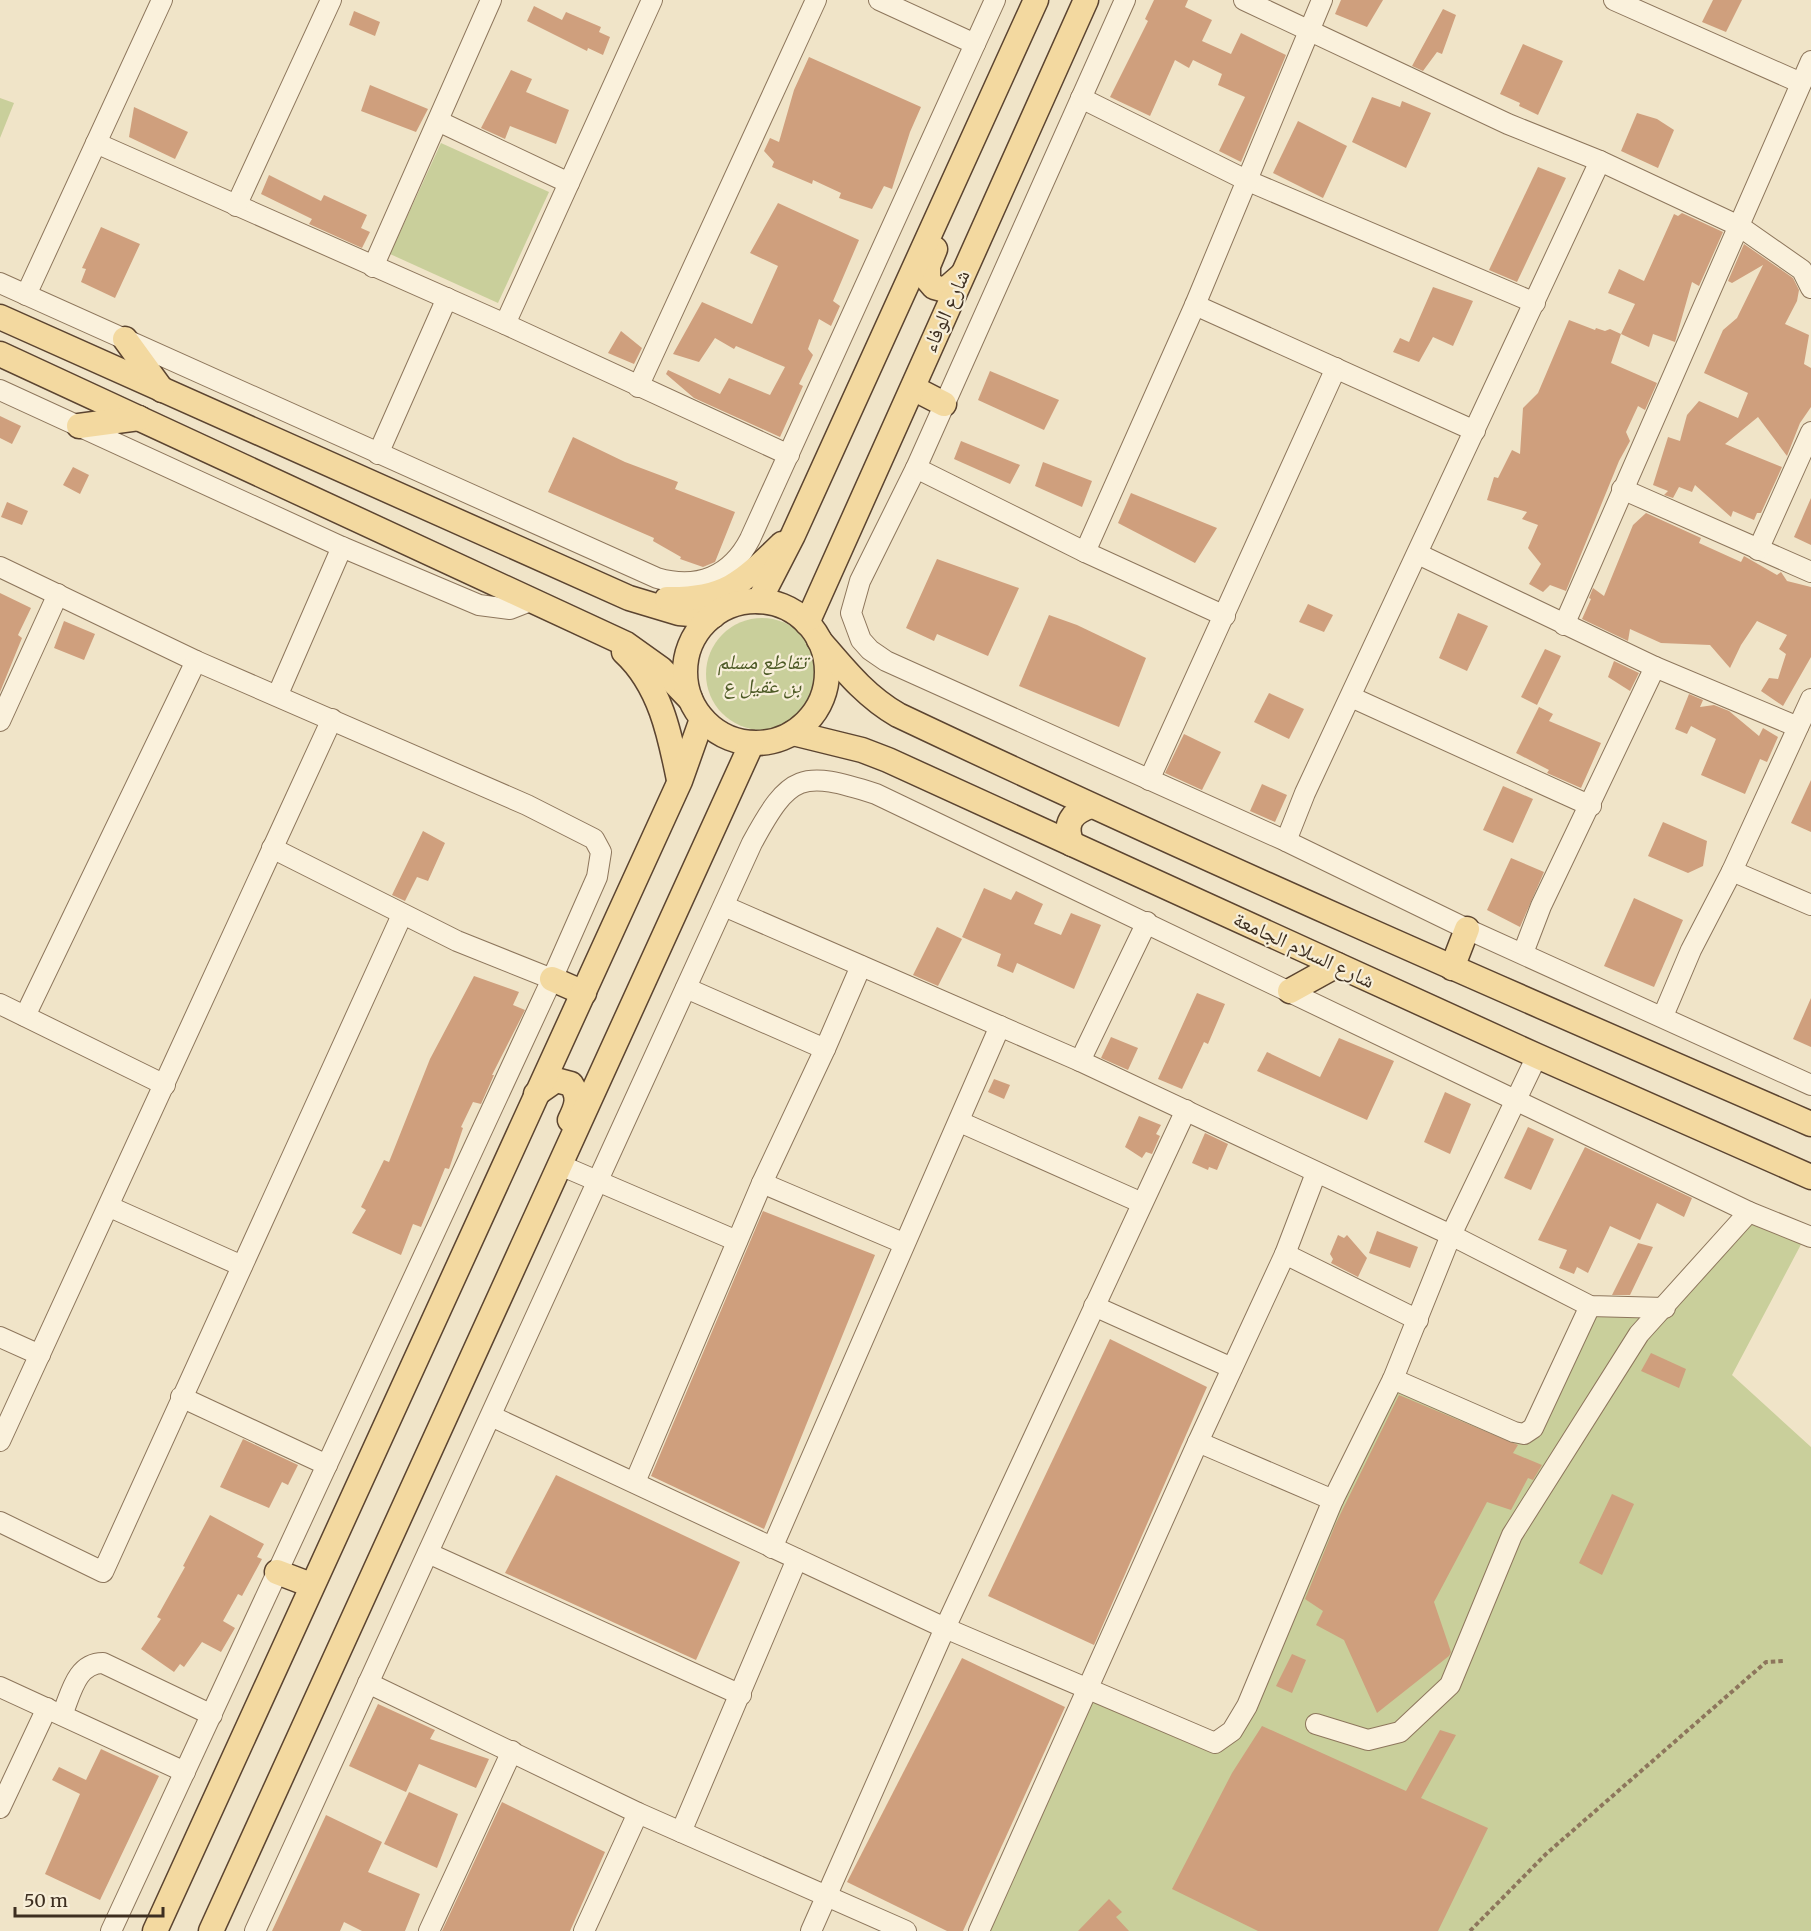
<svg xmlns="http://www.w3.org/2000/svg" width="1811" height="1931" font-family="Merriweather,'Noto Naskh Arabic',serif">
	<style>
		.green { fill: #c9cf9b }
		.building { fill: #cf9f7d }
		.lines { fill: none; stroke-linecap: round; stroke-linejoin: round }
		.minor-casing { stroke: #8d765c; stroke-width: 22 }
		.major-casing { stroke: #5b4430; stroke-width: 27 }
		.path { stroke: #8d765c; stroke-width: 4; stroke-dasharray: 4.5 3; stroke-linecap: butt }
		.minor { stroke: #faf1dc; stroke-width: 20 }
		.major { stroke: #f3d9a0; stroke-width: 24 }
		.labels { text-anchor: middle; stroke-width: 4.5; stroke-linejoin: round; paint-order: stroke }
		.street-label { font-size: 21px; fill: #3d2e20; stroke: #f7eed8 }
		.park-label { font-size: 21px; font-style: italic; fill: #4d5a26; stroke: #f7eed8 }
	</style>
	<rect width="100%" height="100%" fill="#f0e4c8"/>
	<g class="green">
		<path d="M 0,98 L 14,103 L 0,138 Z"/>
		<path d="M 441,143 L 549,192 L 498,303 L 390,254 Z"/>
		<circle cx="762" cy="674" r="56"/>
		<path d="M 1749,1212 L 1806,1235 L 1732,1375 L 1811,1447 L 1811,1931 L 979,1931 L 1088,1691 L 1215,1743 L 1232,1731 L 1393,1379 L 1524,1433 L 1590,1306 L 1665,1308 Z"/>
	</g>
	<g class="building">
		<path d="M 1154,0 L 1188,0 L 1185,7 L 1212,20 L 1202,41 L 1231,54 L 1241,33 L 1286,55 L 1241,162 L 1219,151 L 1245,97 L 1218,85 L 1222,74 L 1193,60 L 1189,68 L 1175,60 L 1150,116 L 1110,97 L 1148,21 L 1145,19 Z"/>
		<path d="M 1341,0 L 1383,0 L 1367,27 L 1335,14 Z"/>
		<path d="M 1713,0 L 1742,0 L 1726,32 L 1702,22 Z"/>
		<path d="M 534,6 L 562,20 L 566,12 L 601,27 L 599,32 L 610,37 L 603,55 L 588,48 L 587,51 L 527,21 Z"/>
		<path d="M 1443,9 L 1456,15 L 1442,54 L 1437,52 L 1423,71 L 1412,66 Z"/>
		<path d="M 354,11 L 380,22 L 375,36 L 349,25 Z"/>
		<path d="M 1523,44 L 1563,61 L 1538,115 L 1519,106 L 1520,103 L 1500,94 Z"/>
		<path d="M 809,57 L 921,107 L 910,132 L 892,189 L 884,186 L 872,209 L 839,198 L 841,193 L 813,180 L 812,184 L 772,167 L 774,162 L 764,151 L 770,138 L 779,142 L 794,90 Z"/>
		<path d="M 511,70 L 532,79 L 526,92 L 569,110 L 556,144 L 510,126 L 505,139 L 481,128 Z"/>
		<path d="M 370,85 L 428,109 L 416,132 L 361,111 Z"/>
		<path d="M 1372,97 L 1400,107 L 1402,101 L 1431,113 L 1406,168 L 1352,142 Z"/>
		<path d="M 134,107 L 188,132 L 175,159 L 129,137 Z"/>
		<path d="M 1637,113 L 1657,119 L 1674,130 L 1658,168 L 1621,151 Z"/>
		<path d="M 1298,121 L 1347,146 L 1323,198 L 1273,173 Z"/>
		<path d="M 1538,167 L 1566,178 L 1517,282 L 1489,270 Z"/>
		<path d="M 269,175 L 321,201 L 324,195 L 367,215 L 361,228 L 370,232 L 362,248 L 309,224 L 312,219 L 261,194 Z"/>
		<path d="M 778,203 L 859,240 L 833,301 L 840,306 L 831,326 L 819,319 L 808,349 L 813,355 L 799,384 L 803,386 L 780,437 L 694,398 L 666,374 L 668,370 L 720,394 L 729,378 L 770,395 L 785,367 L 736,346 L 734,349 L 715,338 L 699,362 L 673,354 L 702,302 L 752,324 L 778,266 L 750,253 Z"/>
		<path d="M 1682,213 L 1723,232 L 1699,286 L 1692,282 L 1675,342 L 1653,334 L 1649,347 L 1621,334 L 1635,304 L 1608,293 L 1619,269 L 1644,281 L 1674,214 L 1678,216 Z"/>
		<path d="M 101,227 L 140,244 L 115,298 L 81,282 L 86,269 L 82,268 Z"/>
		<path d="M 1744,244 L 1793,278 L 1799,290 L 1797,301 L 1785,324 L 1809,335 L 1804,364 L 1811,368 L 1811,407 L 1800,423 L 1787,456 L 1758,417 L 1725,444 L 1782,467 L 1761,513 L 1757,513 L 1754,520 L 1733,511 L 1731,517 L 1695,485 L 1692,492 L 1679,487 L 1673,498 L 1664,495 L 1668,491 L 1653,485 L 1668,437 L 1680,441 L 1687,415 L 1699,401 L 1738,418 L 1748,393 L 1704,373 L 1723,330 L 1737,318 L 1763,265 L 1732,283 L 1728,281 Z"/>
		<path d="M 1433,287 L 1473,301 L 1453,346 L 1433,337 L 1419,362 L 1393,352 L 1400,338 L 1409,342 Z"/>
		<path d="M 1569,320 L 1595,330 L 1596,328 L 1605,331 L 1610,329 L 1621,334 L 1611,363 L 1657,383 L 1645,410 L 1638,406 L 1626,432 L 1630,441 L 1619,461 L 1566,591 L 1550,585 L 1543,592 L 1529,584 L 1541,564 L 1528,548 L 1538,525 L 1522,519 L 1527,512 L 1487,500 L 1494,477 L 1498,478 L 1512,450 L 1520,454 L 1523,408 L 1538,393 Z"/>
		<path d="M 621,331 L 642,348 L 634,364 L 608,353 Z"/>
		<path d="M 990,371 L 1059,400 L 1044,430 L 978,400 Z"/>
		<path d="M 0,416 L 21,426 L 12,444 L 0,438 Z"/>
		<path d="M 573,437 L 625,462 L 678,482 L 675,489 L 735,512 L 715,562 L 703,567 L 680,559 L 681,557 L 653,541 L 654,538 L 548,492 Z"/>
		<path d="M 961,441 L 1020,465 L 1010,484 L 954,459 Z"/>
		<path d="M 1043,462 L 1092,481 L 1082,507 L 1035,486 Z"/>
		<path d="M 73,467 L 89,475 L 80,494 L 63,485 Z"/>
		<path d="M 1131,493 L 1217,528 L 1195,563 L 1118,523 Z"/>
		<path d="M 1811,498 L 1811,545 L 1794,537 Z"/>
		<path d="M 7,502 L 28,511 L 22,525 L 1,517 Z"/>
		<path d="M 1646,513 L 1701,538 L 1699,543 L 1741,562 L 1744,556 L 1777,575 L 1781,572 L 1787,581 L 1811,587 L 1811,657 L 1783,706 L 1761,691 L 1769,678 L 1778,679 L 1786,654 L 1779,649 L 1787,635 L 1757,621 L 1741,645 L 1730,668 L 1710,645 L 1661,643 L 1630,629 L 1628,641 L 1582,619 L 1591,599 L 1589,598 L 1593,588 L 1604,596 L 1633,525 Z"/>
		<path d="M 937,559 L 1019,588 L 988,656 L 937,634 L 934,641 L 906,628 Z"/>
		<path d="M 0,593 L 31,608 L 18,635 L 22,638 L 0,692 Z"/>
		<path d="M 1308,604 L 1333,615 L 1324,632 L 1299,622 Z"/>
		<path d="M 1458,613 L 1488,626 L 1467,671 L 1439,658 Z"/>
		<path d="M 1049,615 L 1077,625 L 1146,658 L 1119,727 L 1019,686 Z"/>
		<path d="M 64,621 L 95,634 L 84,660 L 54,648 Z"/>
		<path d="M 1545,649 L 1561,656 L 1537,705 L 1521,697 Z"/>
		<path d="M 1614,661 L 1639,673 L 1630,691 L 1608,677 Z"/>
		<path d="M 1269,693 L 1304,709 L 1289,739 L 1254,722 Z"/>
		<path d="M 1689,694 L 1703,700 L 1700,707 L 1714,705 L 1729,711 L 1759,736 L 1763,728 L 1778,737 L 1767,762 L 1760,759 L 1745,794 L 1701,775 L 1716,739 L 1691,726 L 1687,734 L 1675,729 Z"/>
		<path d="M 1539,707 L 1553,714 L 1549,721 L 1601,743 L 1581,788 L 1547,773 L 1549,770 L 1516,753 Z"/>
		<path d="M 1184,734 L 1221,752 L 1202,790 L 1165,773 Z"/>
		<path d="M 1811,780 L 1811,832 L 1791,823 Z"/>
		<path d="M 1262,784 L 1287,795 L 1275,822 L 1250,811 Z"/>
		<path d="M 1503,786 L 1533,799 L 1513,843 L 1483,830 Z"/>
		<path d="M 1663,822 L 1707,841 L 1703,866 L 1688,873 L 1648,856 Z"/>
		<path d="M 423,831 L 445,843 L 428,881 L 417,877 L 405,901 L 392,895 Z"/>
		<path d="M 1511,858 L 1544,872 L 1520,927 L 1487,910 Z"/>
		<path d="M 984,888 L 1011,900 L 1016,891 L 1043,904 L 1034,924 L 1061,935 L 1071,913 L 1101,925 L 1074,989 L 1017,963 L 1013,973 L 997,966 L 1001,954 L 962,937 Z"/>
		<path d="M 1634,898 L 1683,920 L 1654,987 L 1604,966 Z"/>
		<path d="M 937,927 L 962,939 L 938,986 L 913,975 Z"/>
		<path d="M 474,976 L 519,992 L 513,1005 L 525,1010 L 492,1075 L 494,1075 L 481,1104 L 473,1102 L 461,1127 L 463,1128 L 449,1169 L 445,1168 L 421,1227 L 413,1224 L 401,1255 L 352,1233 L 366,1210 L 361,1207 L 384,1160 L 389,1162 L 430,1059 Z"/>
		<path d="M 1197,993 L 1225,1004 L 1208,1044 L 1204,1042 L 1182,1089 L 1158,1079 Z"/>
		<path d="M 1811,998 L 1811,1047 L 1793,1039 Z"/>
		<path d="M 1111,1037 L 1138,1048 L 1128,1070 L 1101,1058 Z"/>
		<path d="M 1339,1038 L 1394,1061 L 1367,1120 L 1257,1071 L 1267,1052 L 1320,1077 Z"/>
		<path d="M 994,1079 L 1010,1085 L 1004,1099 L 988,1092 Z"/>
		<path d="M 1445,1092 L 1471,1104 L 1450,1154 L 1424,1142 Z"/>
		<path d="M 1139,1116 L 1161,1125 L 1156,1134 L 1160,1136 L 1152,1154 L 1146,1152 L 1142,1158 L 1125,1147 Z"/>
		<path d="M 1528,1127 L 1554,1139 L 1531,1190 L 1504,1178 Z"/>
		<path d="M 1205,1133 L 1228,1144 L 1217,1170 L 1209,1167 L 1208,1170 L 1192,1163 Z"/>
		<path d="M 1585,1147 L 1692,1198 L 1684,1217 L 1657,1203 L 1640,1240 L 1610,1226 L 1588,1273 L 1577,1267 L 1574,1274 L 1559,1268 L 1567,1250 L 1538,1240 Z"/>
		<path d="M 763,1211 L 875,1255 L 764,1529 L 651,1476 Z"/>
		<path d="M 1377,1231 L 1418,1247 L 1410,1268 L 1369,1253 Z"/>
		<path d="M 1338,1235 L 1344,1238 L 1347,1235 L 1367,1258 L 1358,1277 L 1331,1263 L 1333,1259 L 1330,1254 Z"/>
		<path d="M 1638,1243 L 1653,1247 L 1630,1295 L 1612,1295 Z"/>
		<path d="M 1110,1339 L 1207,1387 L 1094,1645 L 988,1596 Z"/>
		<path d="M 1651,1353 L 1686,1369 L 1679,1388 L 1641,1371 Z"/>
		<path d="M 1399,1395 L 1518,1445 L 1513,1453 L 1542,1465 L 1533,1480 L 1528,1478 L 1511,1510 L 1487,1502 L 1434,1602 L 1451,1652 L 1449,1656 L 1377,1713 L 1344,1640 L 1316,1625 L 1323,1611 L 1305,1599 L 1336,1523 Z"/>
		<path d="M 243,1439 L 298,1465 L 288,1485 L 282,1482 L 269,1508 L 220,1487 Z"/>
		<path d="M 556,1475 L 740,1562 L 696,1660 L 505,1573 Z"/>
		<path d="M 1612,1494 L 1634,1504 L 1602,1575 L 1579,1563 Z"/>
		<path d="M 210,1515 L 264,1544 L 257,1557 L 262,1559 L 242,1596 L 238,1594 L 223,1621 L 235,1628 L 221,1652 L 202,1642 L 184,1667 L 180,1664 L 174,1672 L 141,1649 L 161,1619 L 157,1617 L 185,1567 L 183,1566 Z"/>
		<path d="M 1292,1654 L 1306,1660 L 1292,1693 L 1276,1686 Z"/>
		<path d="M 962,1658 L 1065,1707 L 963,1931 L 947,1931 L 847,1882 Z"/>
		<path d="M 378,1704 L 435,1730 L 430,1739 L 489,1759 L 476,1788 L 419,1764 L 406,1792 L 349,1766 Z"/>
		<path d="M 1262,1726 L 1406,1791 L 1440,1730 L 1456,1735 L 1421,1798 L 1488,1828 L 1438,1931 L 1258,1931 L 1172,1889 L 1232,1773 Z"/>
		<path d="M 101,1749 L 159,1776 L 100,1900 L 45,1874 L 80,1794 L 52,1780 L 59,1767 L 86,1780 Z"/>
		<path d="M 409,1792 L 458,1814 L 437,1868 L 384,1844 Z"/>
		<path d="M 502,1802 L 605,1852 L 570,1931 L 442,1931 Z"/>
		<path d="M 326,1815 L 382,1842 L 368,1872 L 420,1894 L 405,1931 L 362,1931 L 344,1922 L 340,1931 L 272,1931 Z"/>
		<path d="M 1109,1899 L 1122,1912 L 1116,1917 L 1129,1931 L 1078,1931 Z"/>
	</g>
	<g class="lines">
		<defs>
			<g id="minor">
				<path d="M 879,0 L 975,44"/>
				<path d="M 1125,0 L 916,468 L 860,581 L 851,613 L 861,640 L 870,650 L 886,661 L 1286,841 L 1467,929 L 1811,1085"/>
				<path d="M 1244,0 L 1508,124 L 1600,161 L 1739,226 L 1802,270 L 1811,288"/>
				<path d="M 1614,0 L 1801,83"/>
				<path d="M 1081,98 L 1246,180 L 1535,303"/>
				<path d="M 438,121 L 569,183"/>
				<path d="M 96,143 L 505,324 L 789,455"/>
				<path d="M 236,206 L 331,0"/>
				<path d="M 373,267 L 491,0"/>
				<path d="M 0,283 L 657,578 C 698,590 731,576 750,539 L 995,0"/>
				<path d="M 26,295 L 162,0"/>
				<path d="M 1195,305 L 1475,431"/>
				<path d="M 505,324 L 652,0"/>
				<path d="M 638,387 L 816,0"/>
				<path d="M 0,390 L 342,547 L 479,605 L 510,609 L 533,600"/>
				<path d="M 378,454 L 447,298"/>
				<path d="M 916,468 L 1085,552 L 1225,616"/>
				<path d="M 1622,489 L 1811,572"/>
				<path d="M 1758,550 L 1811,432"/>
				<path d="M 1085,552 L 1195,305 L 1322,0"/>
				<path d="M 1418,554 L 1655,667 L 1798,727"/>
				<path d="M 0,567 L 196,661 L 527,805 L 594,839 L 601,852 L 597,877 L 552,979 L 457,941 L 272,848"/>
				<path d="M 1564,625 L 1811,61"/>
				<path d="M 278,694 L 342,547"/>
				<path d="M 1351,697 L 1591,806"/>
				<path d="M 0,721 L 58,594"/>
				<path d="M 1149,780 L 1336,368"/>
				<path d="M 1286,841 L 1305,793 L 1600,161"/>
				<path d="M 1732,871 L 1811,905"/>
				<path d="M 724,906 L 1080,1061 L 1451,1235 L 1590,1306 L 1665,1308"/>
				<path d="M 1523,953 L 1541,906 L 1655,667"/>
				<path d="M 686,988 L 825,1049"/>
				<path d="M 0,1004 L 165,1085"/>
				<path d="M 25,1016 L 196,661"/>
				<path d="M 1663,1016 L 1691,950 L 1732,871 L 1811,699"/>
				<path d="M 1080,1061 L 1147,922"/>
				<path d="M 960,1122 L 1142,1203"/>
				<path d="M 560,1165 L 737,1241"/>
				<path d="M 762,1183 L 903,1243"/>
				<path d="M 110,1207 L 242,1266"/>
				<path d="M 1285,1254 L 1418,1320"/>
				<path d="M 1094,1306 L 1232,1368"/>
				<path d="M 0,1337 L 40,1355"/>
				<path d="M 1393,1379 L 1514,1432 L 1524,1434 L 1533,1428 L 1590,1306"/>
				<path d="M 181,1397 L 327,1465"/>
				<path d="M 491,1416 L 945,1628 L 1215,1743 L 1232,1731 L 1247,1706 L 1333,1500 L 1393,1379 L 1451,1235 L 1537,1056"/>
				<path d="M 0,1441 L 332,719"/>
				<path d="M 1198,1442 L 1333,1500"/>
				<path d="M 635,1482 L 762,1183 L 825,1049 L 861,966"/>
				<path d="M 0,1522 L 103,1572 L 402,915"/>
				<path d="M 772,1548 L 1000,1026"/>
				<path d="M 428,1553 L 741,1695"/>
				<path d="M 368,1683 L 638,1813 L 906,1931"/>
				<path d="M 0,1687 L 185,1772"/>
				<path d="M 62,1715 C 71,1694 76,1663 103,1663 L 212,1715"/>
				<path d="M 1316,1724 L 1368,1740 L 1400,1732 L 1450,1685 L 1512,1535 L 1639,1334 L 1749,1212"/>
				<path d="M 0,1808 L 47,1708"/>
				<path d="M 681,1832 L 797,1559"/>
				<path d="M 111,1931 L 552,979"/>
				<path d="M 255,1931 L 752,843 C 790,773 801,770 876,794 L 1749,1212 L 1811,1237"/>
				<path d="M 429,1931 L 512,1751"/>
				<path d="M 584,1931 L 638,1813"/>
				<path d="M 811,1931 L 945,1628 L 1186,1110"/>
				<path d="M 979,1931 L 1198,1442 L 1285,1254 L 1316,1173"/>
			</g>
			<g id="major">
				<path d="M 935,249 L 928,266 L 928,280 L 934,287 L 945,290 L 962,275"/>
				<path d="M 0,317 L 629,598 L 679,613 L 713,616"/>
				<path d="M 125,339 L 162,390"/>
				<path d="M 0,354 L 626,644 L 661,669 L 690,699"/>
				<path d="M 913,388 L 944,404"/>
				<path d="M 79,426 L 139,418"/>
				<path d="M 667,599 C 725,600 742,583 782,544"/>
				<path d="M 759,601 L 793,535 L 1036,0"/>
				<circle cx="756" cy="672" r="71"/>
				<path d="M 807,623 L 1086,0"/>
				<path d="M 819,640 C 844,669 865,696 898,715 C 1200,858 1505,991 1811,1124"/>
				<path d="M 624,652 C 660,685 670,735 679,780"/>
				<path d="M 793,733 L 862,750 L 888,760 L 1537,1056 L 1811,1177"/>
				<path d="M 1072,844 C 1063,824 1072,812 1091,806"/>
				<path d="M 1452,968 L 1467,929"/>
				<path d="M 552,979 L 584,993"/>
				<path d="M 1290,991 L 1337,965"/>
				<path d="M 536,1094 L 556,1080 L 571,1084 C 580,1097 577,1106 570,1120"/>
				<path d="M 277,1572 L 311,1585"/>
				<path d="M 155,1931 L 680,781 L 702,719"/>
				<path d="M 211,1931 L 752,743"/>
			</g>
		</defs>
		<use href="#minor" class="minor-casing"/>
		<use href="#major" class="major-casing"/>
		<path class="path" d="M 1470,1931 L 1546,1854 L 1766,1662 L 1784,1661"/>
		<use href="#minor" class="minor"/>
		<use href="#major" class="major"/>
	</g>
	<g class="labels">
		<g class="street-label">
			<text transform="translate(946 311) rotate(-66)" y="7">شارع الوفاء</text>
			<text transform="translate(1304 950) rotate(25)" y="7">شارع السلام الجامعة</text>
		</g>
		<g class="park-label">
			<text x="762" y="669">تقاطع مسلم<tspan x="762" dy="24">بن عقيل ع</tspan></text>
		</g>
	</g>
	<path d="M15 1907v9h148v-9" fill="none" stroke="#3d2e20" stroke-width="3"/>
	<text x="24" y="1907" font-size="18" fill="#3d2e20" stroke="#f7eed8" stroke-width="4.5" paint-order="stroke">50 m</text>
</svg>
